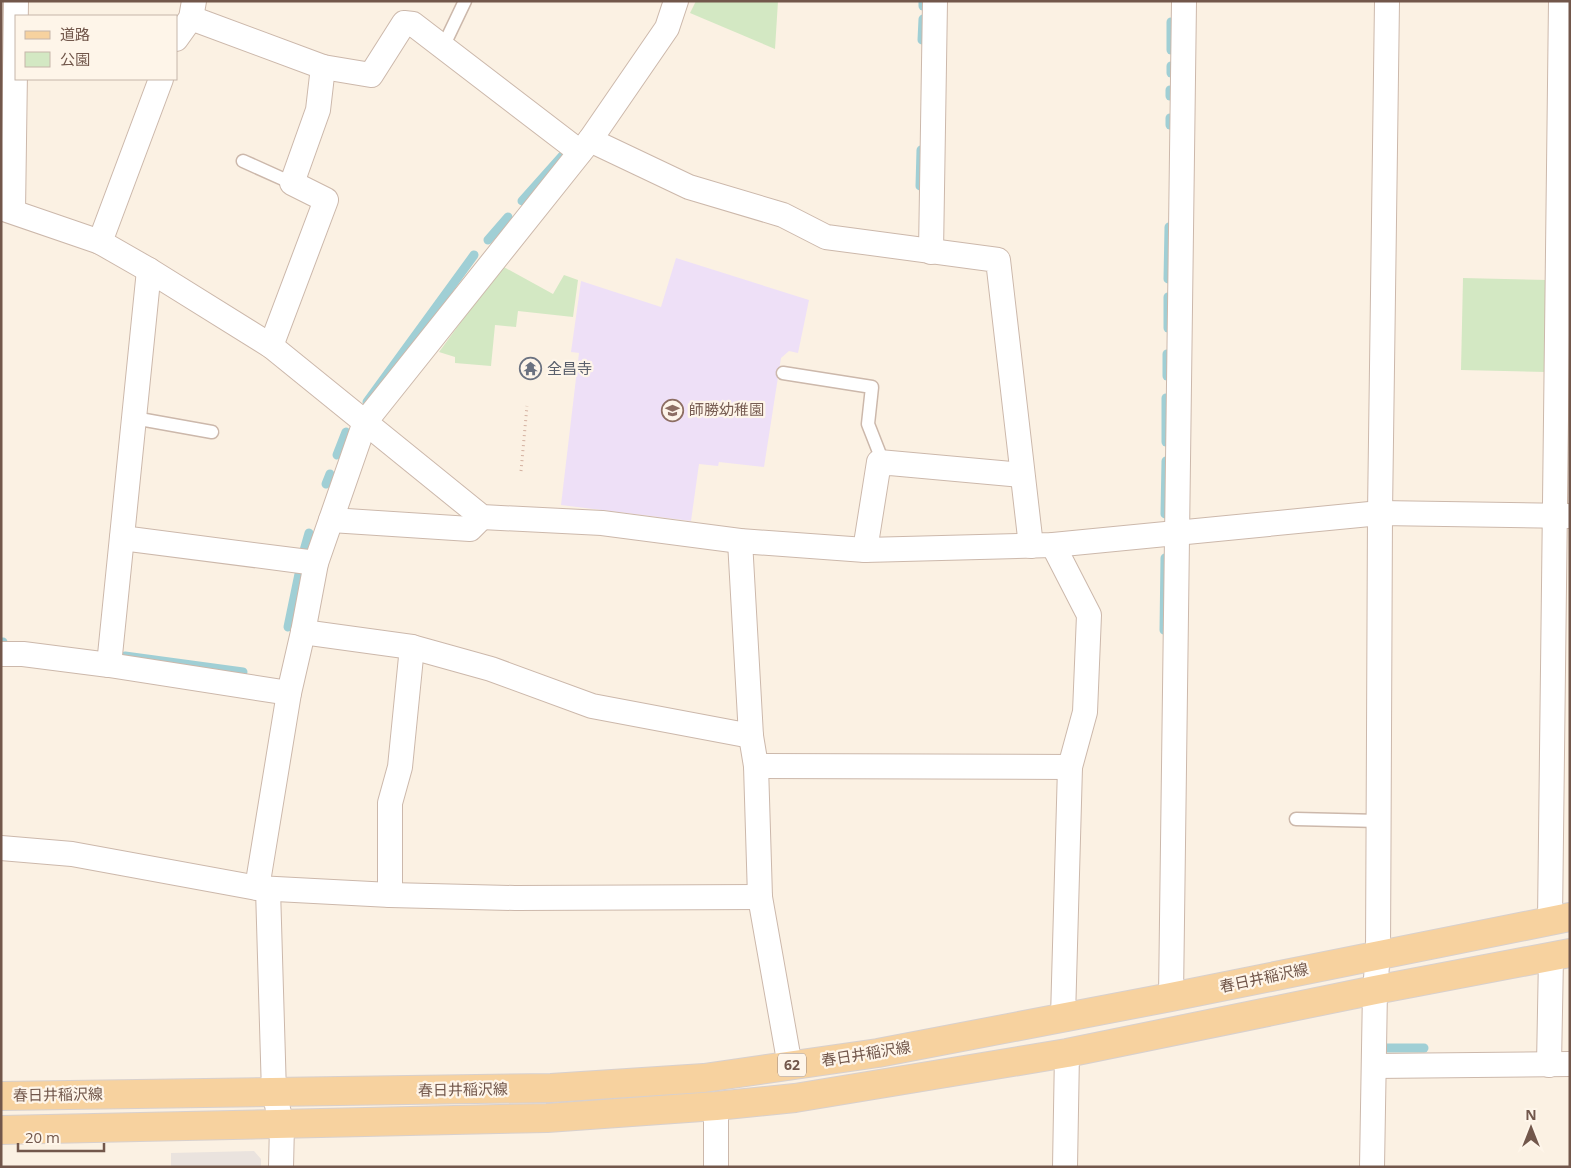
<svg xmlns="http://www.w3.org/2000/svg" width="1571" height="1168" font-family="'Open Sans','Noto Sans JP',sans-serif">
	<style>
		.industrial { fill: #eae3de }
		.education { fill: #eee0f7 }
		.green { fill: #d3e8c3 }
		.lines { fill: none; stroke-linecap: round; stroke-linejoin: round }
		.stream { stroke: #a0cfd5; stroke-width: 9 }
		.service-casing { stroke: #ccb8ab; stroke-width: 15 }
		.minor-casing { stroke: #ccb8ab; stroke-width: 26 }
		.primary-casing { stroke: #d8d0cd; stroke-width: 30 }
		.path { stroke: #d4b1a0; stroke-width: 3; stroke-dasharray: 1 4; stroke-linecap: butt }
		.service { stroke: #fff; stroke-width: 12 }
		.minor { stroke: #fff; stroke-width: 24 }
		.primary { stroke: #f7d29f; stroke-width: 28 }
		.labels { text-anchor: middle; stroke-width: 4.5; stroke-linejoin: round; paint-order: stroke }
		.shield { fill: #fef5e9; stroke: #9c867a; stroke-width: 1 }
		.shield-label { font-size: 14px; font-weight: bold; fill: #72574b }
		.worship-label { font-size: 15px; fill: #5b616d; stroke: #fef5e9; text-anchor: start }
		.education-label { font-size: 15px; fill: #785e54; stroke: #fef5e9; text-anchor: start }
		.street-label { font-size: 15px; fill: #72574b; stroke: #fef5e9 }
	</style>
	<rect width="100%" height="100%" fill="#fbf1e3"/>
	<path class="industrial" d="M 254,1151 L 261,1159 L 261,1167 L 171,1167 L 171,1153 Z"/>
	<path class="education" d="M 676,258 L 809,300 L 798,353 L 789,351 L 781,358 L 764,467 L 719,462 L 718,466 L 699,464 L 691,521 L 561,505 L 579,353 L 571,352 L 581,281 L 661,307 Z"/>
	<g class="green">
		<path d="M 696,1 L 778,1 L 775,49 L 690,13 Z"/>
		<path d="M 502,266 L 553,294 L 564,275 L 578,280 L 573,317 L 518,311 L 516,327 L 495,325 L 491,366 L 455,363 L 455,357 L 439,352 Z"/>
		<path d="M 1463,278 L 1548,280 L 1546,372 L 1461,370 Z"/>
	</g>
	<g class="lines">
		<g class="stream">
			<path d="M 923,6 L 923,1"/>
			<path d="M 922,40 L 923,19"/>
			<path d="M 1171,50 L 1171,22"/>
			<path d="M 1171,66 L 1171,73"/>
			<path d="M 1170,90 L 1170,96"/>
			<path d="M 1170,118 L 1170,125"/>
			<path d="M 920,186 L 921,150"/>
			<path d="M 522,201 L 563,155"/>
			<path d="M 488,240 L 508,217"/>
			<path d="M 1168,279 L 1169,227"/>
			<path d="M 1168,328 L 1168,297"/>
			<path d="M 1167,376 L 1167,354"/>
			<path d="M 367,402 L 474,255"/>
			<path d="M 1166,442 L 1166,398"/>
			<path d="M 337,455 L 346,432"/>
			<path d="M 326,484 L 330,474"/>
			<path d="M 1165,514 L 1166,461"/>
			<path d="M 303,554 L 309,533"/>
			<path d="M 288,627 L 299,574"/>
			<path d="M 1164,630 L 1165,558"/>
			<path d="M 1,642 L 3,642"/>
			<path d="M 125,656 L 243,672"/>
			<path d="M 1385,1048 L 1424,1048"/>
		</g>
		<defs>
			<g id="service">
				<path d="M 443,47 L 465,1"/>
				<path d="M 243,161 L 292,183"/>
				<path d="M 783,373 L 872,387 L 868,424 L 879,452 L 879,462"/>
				<path d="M 134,418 L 212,432"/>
				<path d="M 1296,819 L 1379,821"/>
			</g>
			<g id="minor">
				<path d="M 191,18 L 323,67 L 371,75 L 404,23 L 413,24 L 580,152"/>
				<path d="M 176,39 L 191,18 L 194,1"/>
				<path d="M 590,140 L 689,187 L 783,215 L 826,237 L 998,260 L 1031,546"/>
				<path d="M 1,208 L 100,242 L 149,270 L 271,346 L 482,517 L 602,523 L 740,541 L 865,550 L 1053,545 L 1380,513 L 1570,516"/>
				<path d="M 13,211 L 16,1"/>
				<path d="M 100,242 L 161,79"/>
				<path d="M 931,252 L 935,1"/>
				<path d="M 271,346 L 326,200 L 292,183 L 318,110 L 323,67"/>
				<path d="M 331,520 L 470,529 L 482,517"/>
				<path d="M 122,538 L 316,563"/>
				<path d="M 1053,545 L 1089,615 L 1085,712 L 1070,767 L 1063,1017"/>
				<path d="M 865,550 L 879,462 L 1022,475"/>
				<path d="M 303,632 L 412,647 L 491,669 L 592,706 L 751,736 L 740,541"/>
				<path d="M 1,654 L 23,654 L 109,665 L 289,693"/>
				<path d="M 109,665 L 149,270"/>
				<path d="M 751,736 L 756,766 L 760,897 L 790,1066"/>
				<path d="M 756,766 L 1070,767"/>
				<path d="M 1,848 L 72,854 L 257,888 L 390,895 L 515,898 L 760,897"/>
				<path d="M 257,888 L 289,693 L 303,632 L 316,563 L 365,422 L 590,140 L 667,28 L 676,1"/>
				<path d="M 268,889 L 274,1093 L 282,1125 L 281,1167"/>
				<path d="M 390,895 L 390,803 L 400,767 L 412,647"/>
				<path d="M 1550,920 L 1561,1"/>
				<path d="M 1171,997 L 1184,1"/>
				<path d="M 1549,1065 L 1551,957"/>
				<path d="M 1374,1066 L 1570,1064"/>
				<path d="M 716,1167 L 716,1106"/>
				<path d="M 1065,1167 L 1067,1053"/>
				<path d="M 1372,1167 L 1375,990 L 1378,954 L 1380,513 L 1387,1"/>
			</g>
			<g id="primary">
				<path d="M 1,1096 L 551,1088 L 704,1078 L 878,1053 L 1171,997 L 1570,917"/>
				<path d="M 1,1130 L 547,1118 L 716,1106 L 795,1098 L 1067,1053 L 1375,990 L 1570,953"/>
			</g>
		</defs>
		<use href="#service" class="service-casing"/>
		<use href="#minor" class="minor-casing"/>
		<use href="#primary" class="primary-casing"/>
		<path class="path" d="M 521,471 L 527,406"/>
		<use href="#service" class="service"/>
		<use href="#minor" class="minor"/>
		<use href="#primary" class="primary"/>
	</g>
	<defs>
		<symbol id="temple-ring" viewBox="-11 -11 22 22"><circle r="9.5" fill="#fef5e9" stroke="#6b7280" stroke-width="1.5"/><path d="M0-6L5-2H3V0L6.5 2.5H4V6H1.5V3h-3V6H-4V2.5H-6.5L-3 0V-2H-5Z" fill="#6b7280"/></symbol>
		<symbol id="school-ring" viewBox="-11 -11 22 22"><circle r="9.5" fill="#fef5e9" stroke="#8d6e63" stroke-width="1.5"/><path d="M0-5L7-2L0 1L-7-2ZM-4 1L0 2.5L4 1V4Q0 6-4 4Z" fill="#8d6e63"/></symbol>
	</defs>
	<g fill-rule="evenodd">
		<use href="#temple-ring" x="518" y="356" width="25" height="25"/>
		<use href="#school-ring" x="660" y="398" width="25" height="25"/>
	</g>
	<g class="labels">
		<rect class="shield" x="778" y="1053.5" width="28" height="23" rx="4"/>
		<g class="shield-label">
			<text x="792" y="1070">62</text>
		</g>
		<g class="worship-label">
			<text x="547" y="374">全昌寺</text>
		</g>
		<g class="education-label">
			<text x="689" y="415">師勝幼稚園</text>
		</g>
		<g class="street-label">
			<text transform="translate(1264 978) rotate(-12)" y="5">春日井稲沢線</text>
			<text transform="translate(866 1054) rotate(-9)" y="5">春日井稲沢線</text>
			<text transform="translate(463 1090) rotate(-1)" y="5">春日井稲沢線</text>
			<text transform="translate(58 1095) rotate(-1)" y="5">春日井稲沢線</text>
		</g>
	</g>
	<rect width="1571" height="1168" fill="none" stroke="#72574b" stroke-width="5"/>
	<rect x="15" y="15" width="162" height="65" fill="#fef5e9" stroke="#c6b6aa"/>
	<rect x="25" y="31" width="25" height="8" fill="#f7d29f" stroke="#c6b6aa"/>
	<text x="60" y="40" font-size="15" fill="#72574b">道路</text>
	<rect x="25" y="52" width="25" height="15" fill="#d3e8c3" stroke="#c6b6aa"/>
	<text x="60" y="65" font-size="15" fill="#72574b">公園</text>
	<g transform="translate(1531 1128)" stroke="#fef5e9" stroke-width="4" paint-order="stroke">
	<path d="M0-4L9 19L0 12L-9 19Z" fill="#72574b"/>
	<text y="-8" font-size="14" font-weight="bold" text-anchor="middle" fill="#72574b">N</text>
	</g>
	<path d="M18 1143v8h86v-8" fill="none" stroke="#72574b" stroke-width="2.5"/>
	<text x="25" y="1143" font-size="15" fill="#72574b" stroke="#fef5e9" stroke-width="4" paint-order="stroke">20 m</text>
</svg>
